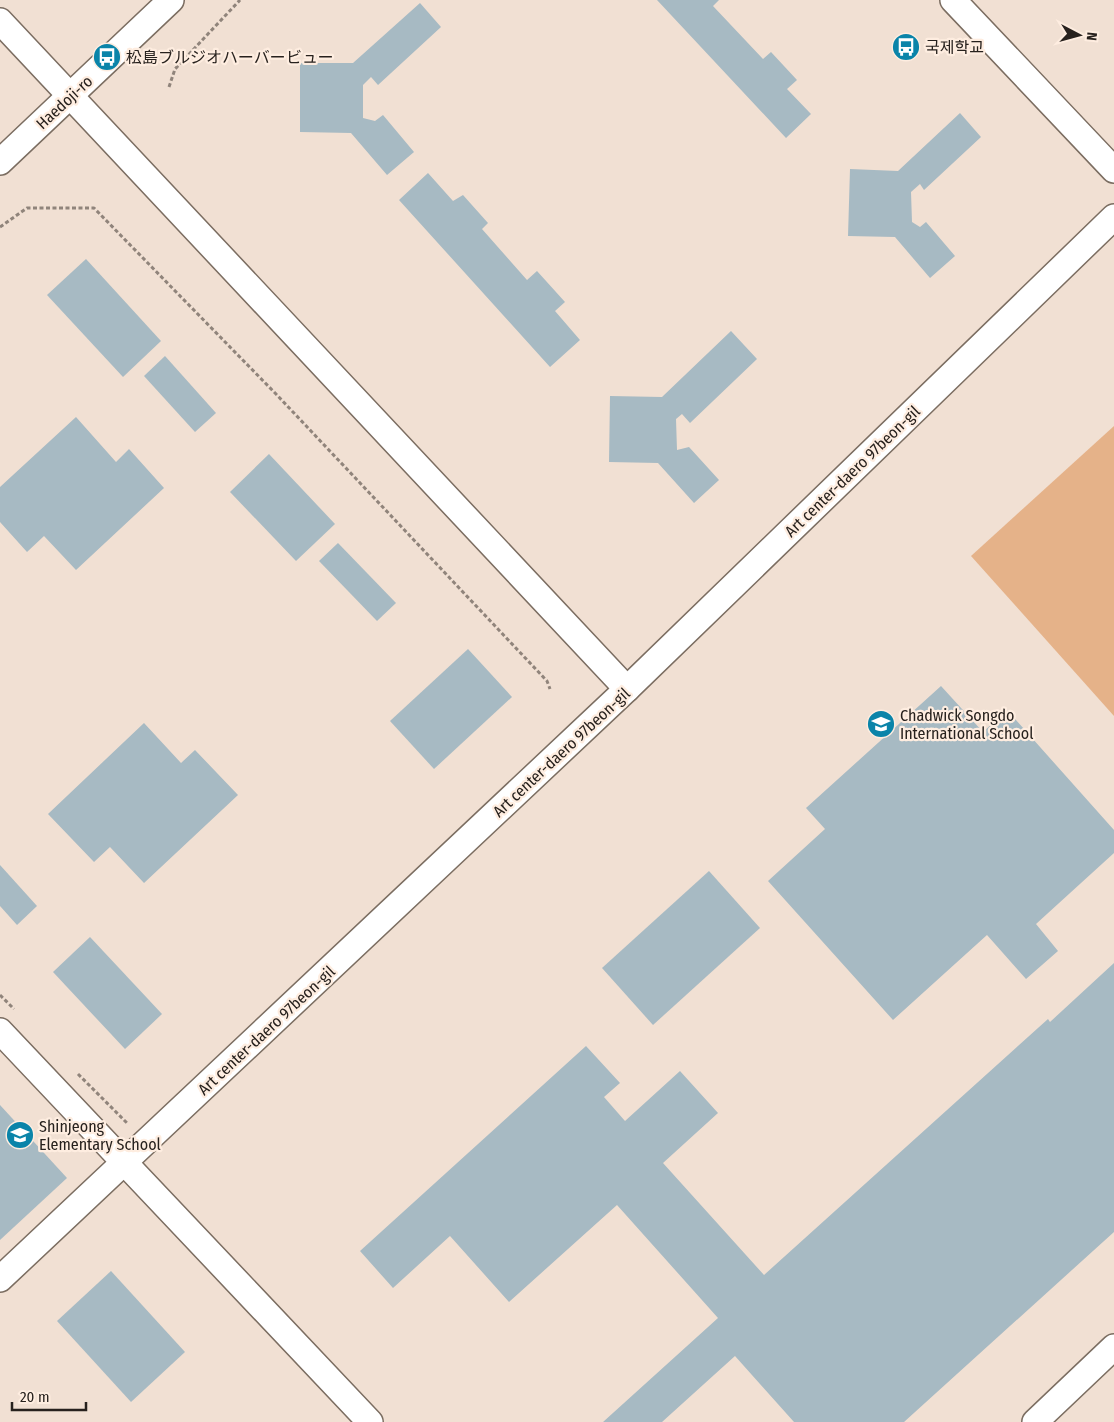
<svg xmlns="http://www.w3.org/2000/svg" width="1114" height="1422" font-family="'Fira Sans Condensed','Noto Sans KR','Noto Sans JP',sans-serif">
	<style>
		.green { fill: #e5b289 }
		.building { fill: #a7bac3 }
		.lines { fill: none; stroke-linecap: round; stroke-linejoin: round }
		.minor-casing { stroke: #7b6d61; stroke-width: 28 }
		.path { stroke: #90847b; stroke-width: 3; stroke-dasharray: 4 2.5; stroke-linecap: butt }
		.minor { stroke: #fff; stroke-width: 25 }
		.labels { text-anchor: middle; stroke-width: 4.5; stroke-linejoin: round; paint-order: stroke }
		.poi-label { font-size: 16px; fill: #27211d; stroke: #feede0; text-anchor: start }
		.street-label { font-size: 16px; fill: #27211d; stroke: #feede0 }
	</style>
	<rect width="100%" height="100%" fill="#f1e0d3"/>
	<path class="green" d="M 1114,426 L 1114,716 L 971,556 Z"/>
	<g class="building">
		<path d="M 657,0 L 719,0 L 713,6 L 763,59 L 771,52 L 797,80 L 787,89 L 811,114 L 786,138 Z"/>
		<path d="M 420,3 L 441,27 L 378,85 L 371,77 L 363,85 L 363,118 L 375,121 L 383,115 L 414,152 L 387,175 L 351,133 L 300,132 L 300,63 L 353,63 Z"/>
		<path d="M 960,113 L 981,137 L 924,190 L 920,184 L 911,192 L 912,222 L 920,227 L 926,222 L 955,256 L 930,278 L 895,237 L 848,236 L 850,169 L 898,171 Z"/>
		<path d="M 428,173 L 453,201 L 463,195 L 488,223 L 482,229 L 527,280 L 537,271 L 565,302 L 555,311 L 580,340 L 550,367 L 399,200 Z"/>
		<path d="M 86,259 L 161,341 L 123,377 L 47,295 Z"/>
		<path d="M 731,331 L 757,359 L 690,423 L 682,414 L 676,419 L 677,450 L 689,447 L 719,480 L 694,503 L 658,463 L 609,462 L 610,396 L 662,397 Z"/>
		<path d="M 165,356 L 216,413 L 195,432 L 144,376 Z"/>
		<path d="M 76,417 L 116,462 L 129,449 L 164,488 L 76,570 L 44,536 L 27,552 L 0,522 L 0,487 Z"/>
		<path d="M 269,454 L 335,524 L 296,561 L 230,492 Z"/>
		<path d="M 338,543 L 396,603 L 377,621 L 319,561 Z"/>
		<path d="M 468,649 L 512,697 L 434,769 L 390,721 Z"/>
		<path d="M 941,686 L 983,732 L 1007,710 L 1114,830 L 1114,853 L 1036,924 L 1058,951 L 1026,979 L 987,935 L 893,1020 L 768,881 L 825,829 L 806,808 Z"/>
		<path d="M 144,723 L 181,763 L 195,750 L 238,795 L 144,883 L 110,847 L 94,862 L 48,814 Z"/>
		<path d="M 0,865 L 37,906 L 17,925 L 0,906 Z"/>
		<path d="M 709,871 L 760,928 L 653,1025 L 602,968 Z"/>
		<path d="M 90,937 L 162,1014 L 125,1049 L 53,972 Z"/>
		<path d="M 1114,963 L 1114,1232 L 904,1422 L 794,1422 L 735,1356 L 662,1422 L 603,1422 L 718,1318 L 617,1205 L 509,1302 L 450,1236 L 393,1288 L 360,1251 L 586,1046 L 620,1083 L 604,1097 L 625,1121 L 680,1071 L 718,1113 L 663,1163 L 764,1275 L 1048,1019 L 1050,1022 Z"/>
		<path d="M 0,1105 L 67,1178 L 0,1240 Z"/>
		<path d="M 111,1271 L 185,1352 L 131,1402 L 57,1321 Z"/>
	</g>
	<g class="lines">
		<defs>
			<g id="minor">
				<path d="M 953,0 L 1114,170"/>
				<path d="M 0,21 L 627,689"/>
				<path d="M 0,162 L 171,0"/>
				<path d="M 0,1031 L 370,1422"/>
				<path d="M 0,1279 L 627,689 L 1114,217"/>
				<path d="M 1035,1422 L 1114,1347"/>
			</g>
		</defs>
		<use href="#minor" class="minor-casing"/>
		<g class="path">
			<path d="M 169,87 L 175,69 L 240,0"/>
			<path d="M 0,227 L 27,208 L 94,208 L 276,394 L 547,681 L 550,689"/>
			<path d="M 0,995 L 14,1009"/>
			<path d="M 78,1074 L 128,1124"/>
		</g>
		<use href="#minor" class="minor"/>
	</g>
	<defs>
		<symbol id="bus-disc" viewBox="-11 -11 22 22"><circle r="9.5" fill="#0a84a9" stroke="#feede0"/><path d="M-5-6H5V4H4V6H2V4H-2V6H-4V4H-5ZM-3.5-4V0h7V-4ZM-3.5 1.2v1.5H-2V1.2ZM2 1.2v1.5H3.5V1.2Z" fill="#fff"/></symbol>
		<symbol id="school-disc" viewBox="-11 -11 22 22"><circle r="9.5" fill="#0a84a9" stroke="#feede0"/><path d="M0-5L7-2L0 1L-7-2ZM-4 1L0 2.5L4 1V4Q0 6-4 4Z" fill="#fff"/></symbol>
	</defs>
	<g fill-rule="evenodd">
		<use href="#bus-disc" x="890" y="31" width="32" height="32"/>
		<use href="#bus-disc" x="91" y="41" width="32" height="32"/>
		<use href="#school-disc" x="865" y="708" width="32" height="32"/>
		<use href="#school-disc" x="4" y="1119" width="32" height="32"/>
	</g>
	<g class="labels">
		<g class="poi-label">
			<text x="925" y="53">국제학교</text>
			<text x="126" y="63">松島ブルジオハーバービュー</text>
			<text x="900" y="721">Chadwick Songdo<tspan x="900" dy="18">International School</tspan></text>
			<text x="39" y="1132">Shinjeong<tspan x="39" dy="18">Elementary School</tspan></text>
		</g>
		<g class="street-label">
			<text transform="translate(64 102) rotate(-43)" y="6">Haedoji-ro</text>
			<text transform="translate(852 471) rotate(-44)" y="6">Art center-daero 97beon-gil</text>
			<text transform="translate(561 752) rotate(-43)" y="6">Art center-daero 97beon-gil</text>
			<text transform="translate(266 1030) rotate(-43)" y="6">Art center-daero 97beon-gil</text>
		</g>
	</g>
	<g transform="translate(1079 35) rotate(96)" stroke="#feede0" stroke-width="4" paint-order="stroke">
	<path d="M0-4L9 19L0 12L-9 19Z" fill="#27211d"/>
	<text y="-8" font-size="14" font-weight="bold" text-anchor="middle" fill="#27211d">N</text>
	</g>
	<path d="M12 1402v8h74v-8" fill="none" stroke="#27211d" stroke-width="2.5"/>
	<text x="20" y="1402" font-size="15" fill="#27211d" stroke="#feede0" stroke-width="4" paint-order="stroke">20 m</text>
</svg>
